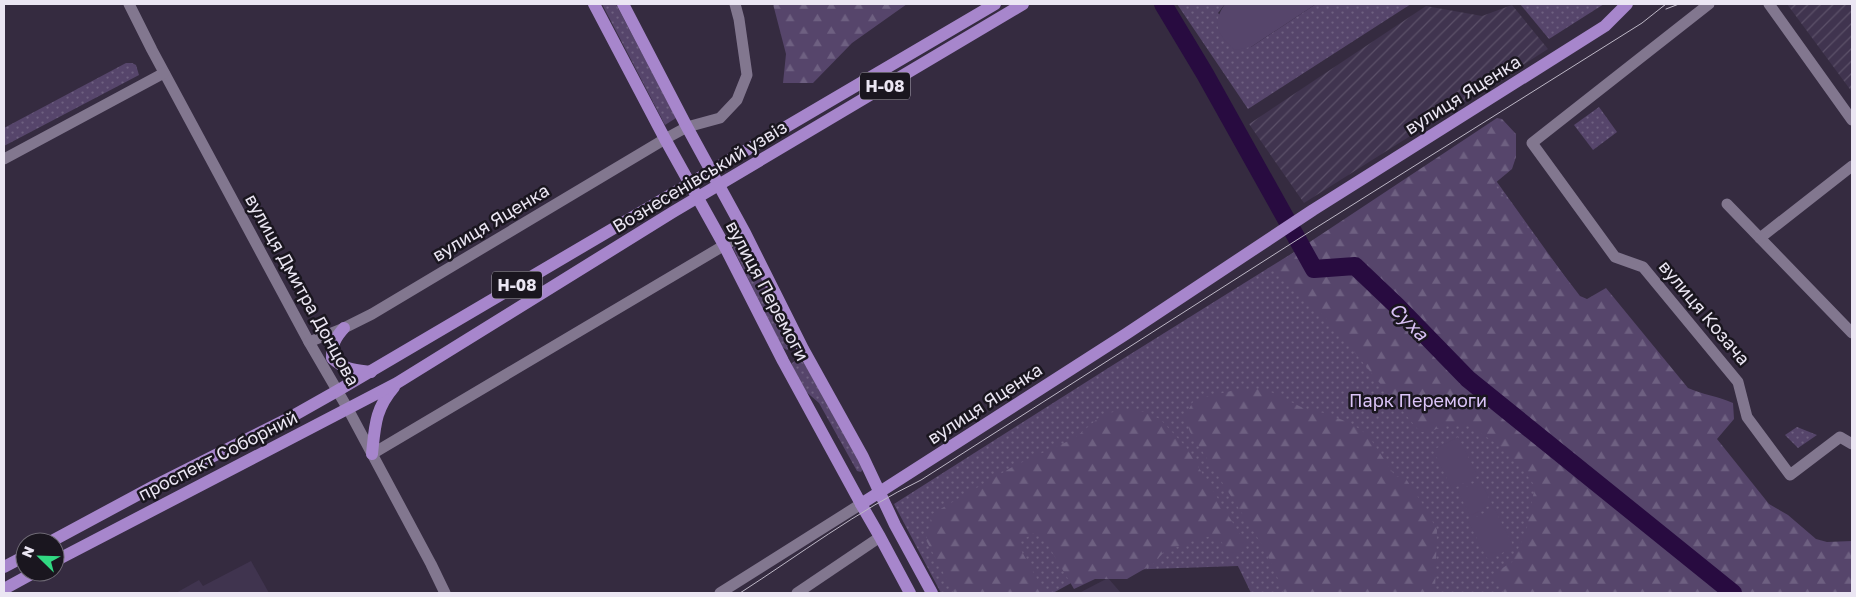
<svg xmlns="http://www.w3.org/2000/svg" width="1856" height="597" font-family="'Golos Text',sans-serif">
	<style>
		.built { fill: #40344f }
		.industrial { fill: url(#industrial-furrows) }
		.grass { fill: url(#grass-dots) }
		.forest { fill: url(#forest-firs) }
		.pitch { fill: #56456b }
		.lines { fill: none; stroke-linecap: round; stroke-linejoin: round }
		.river { stroke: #280b40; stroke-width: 18 }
		.minor { stroke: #82778f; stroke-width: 11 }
		.major { stroke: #a786cc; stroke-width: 12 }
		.tram { stroke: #bdb7c6; stroke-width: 1 }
		.labels { text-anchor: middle; stroke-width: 5; stroke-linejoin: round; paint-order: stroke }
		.shield { fill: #1a161f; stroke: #aca8b3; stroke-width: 1 }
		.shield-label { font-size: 16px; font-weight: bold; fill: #ebe6f3 }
		.street-label { font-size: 18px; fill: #ebe6f3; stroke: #1a161f }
		.park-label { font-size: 18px; fill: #dbc4f8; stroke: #1a161f }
		.water-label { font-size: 19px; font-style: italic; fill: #d8c1f5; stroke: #1a161f }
	</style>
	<defs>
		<pattern id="industrial-furrows" width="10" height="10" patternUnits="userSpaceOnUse" patternTransform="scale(1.25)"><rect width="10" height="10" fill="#40344f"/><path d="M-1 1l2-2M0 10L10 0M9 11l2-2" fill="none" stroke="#5c5169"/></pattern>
		<pattern id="grass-dots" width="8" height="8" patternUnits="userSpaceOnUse" patternTransform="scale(1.25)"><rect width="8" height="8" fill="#56456b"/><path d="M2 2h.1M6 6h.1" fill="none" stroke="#6e6081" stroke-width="1.8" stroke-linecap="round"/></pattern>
		<pattern id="forest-firs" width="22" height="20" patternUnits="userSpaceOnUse" patternTransform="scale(1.25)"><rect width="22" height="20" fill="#56456b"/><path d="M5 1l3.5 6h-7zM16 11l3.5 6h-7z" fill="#6e6081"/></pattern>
	</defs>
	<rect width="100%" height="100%" fill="#352b40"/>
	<g class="built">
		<path d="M 251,561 L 269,593 L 176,593 L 199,580 L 203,586 Z"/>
		<path d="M 1108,578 L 1121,593 L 1079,593 Z"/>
	</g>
	<g class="industrial">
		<path d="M 1787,4 L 1852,4 L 1852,92 Z"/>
		<path d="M 1512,5 L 1548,49 L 1304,203 L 1249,124 L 1426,6 L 1482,16 Z"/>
	</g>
	<g class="grass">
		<path d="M 602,4 L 616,4 L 676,118 L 665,125 Z"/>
		<path d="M 1177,4 L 1225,4 L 1218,13 L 1251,47 L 1316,4 L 1411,4 L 1248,109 Z"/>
		<path d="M 1520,4 L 1604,4 L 1549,39 Z"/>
		<path d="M 126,63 L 132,63 L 136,65 L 139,75 L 4,146 L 4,128 Z"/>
		<path d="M 1599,107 L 1617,132 L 1593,150 L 1574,125 Z"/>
		<path d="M 1469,143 L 1601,327 L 1851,593 L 1251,593 L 1238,566 L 1093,571 L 1053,593 L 941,593 L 894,504 L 1113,365 Z"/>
		<path d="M 737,243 L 742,243 L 746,248 L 794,342 L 792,347 L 787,350 L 782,347 L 733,248 Z"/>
		<path d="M 797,359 L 804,363 L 864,467 L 861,472 L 857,471 L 819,403 L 804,390 L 791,364 Z"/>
		<path d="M 1797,427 L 1817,435 L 1798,448 L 1785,435 Z"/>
	</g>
	<g class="forest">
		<path d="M 773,4 L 907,4 L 852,43 L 813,83 L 783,83 L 786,54 Z"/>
		<path d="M 1497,118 L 1502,119 L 1516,134 L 1516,157 L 1512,169 L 1494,184 L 1580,296 L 1587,299 L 1606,288 L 1688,388 C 1703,395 1718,396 1733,403 L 1734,419 L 1717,439 L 1769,504 L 1788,515 L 1816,539 L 1827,542 L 1852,541 L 1852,593 L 1504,593 L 1493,574 L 1512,562 L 1526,532 L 1535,486 L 1523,470 L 1501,447 L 1469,425 L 1447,424 L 1432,431 L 1420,432 L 1327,319 L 1272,267 Z"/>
		<path d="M 1265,389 L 1303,408 L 1328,414 L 1352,424 L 1368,435 L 1395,476 L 1406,479 L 1426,509 L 1437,530 L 1435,590 L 1432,593 L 1284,593 L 1266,551 L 1190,432 L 1185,416 L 1194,400 L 1235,390 Z"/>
		<path d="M 1129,409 L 1144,412 L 1160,419 L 1186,447 L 1246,544 L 1242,552 L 1229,557 L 1223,552 L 1222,542 L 1211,536 L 1189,542 L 1164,552 L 1153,564 L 1127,579 L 1095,579 L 1074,589 L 1039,530 L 1017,543 L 1045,593 L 954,593 L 926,540 L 932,514 L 1014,466 L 1075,438 L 1103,414 Z"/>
	</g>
	<g class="pitch">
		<path d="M 1225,4 L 1316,4 L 1251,47 L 1235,50 C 1218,36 1211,24 1225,4 Z"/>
		<path d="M 1458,437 L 1478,476 L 1452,489 L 1433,450 Z"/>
		<path d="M 1480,480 L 1492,504 L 1470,516 L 1458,491 Z"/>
		<path d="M 1494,508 L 1514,547 L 1488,560 L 1468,521 Z"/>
	</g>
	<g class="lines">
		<path class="river" d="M 1163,4 L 1205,74 L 1314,269 L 1355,266 L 1397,306 L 1468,379 L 1733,593"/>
		<g class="minor">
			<path d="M 129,4 L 152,50 L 309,342 L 348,409 L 431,564 L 445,593"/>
			<path d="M 1709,4 L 1532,143 L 1615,257 L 1643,267 L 1738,382 L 1747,417 L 1790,475 L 1840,437 L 1852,444"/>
			<path d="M 1769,4 L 1852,120"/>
			<path d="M 4,159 L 164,73"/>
			<path d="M 1727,204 L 1852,333"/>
			<path d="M 1760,238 L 1852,166"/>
			<path d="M 309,342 L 344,328 L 372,314 L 665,139 L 687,127 L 720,118 L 737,100 L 747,75 L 739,19 L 735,4"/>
			<path d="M 372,454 L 745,233"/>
			<path d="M 720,593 L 861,504"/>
			<path d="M 797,593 L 880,537"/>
		</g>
		<g class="major">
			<path d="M 594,4 L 665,139 L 724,245 L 783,361 L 861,504 L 880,537 L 910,593"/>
			<path d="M 623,4 L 687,127 L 745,233 L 803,349 L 863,457 L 895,525 L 932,593"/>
			<path d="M 344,328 C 335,338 332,344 332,358 C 345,370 354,370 371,372"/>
			<path d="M 372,454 C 375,426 375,409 394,387"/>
			<path d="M 861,504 L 1126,334 L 1313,210 L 1605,26 L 1627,4"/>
			<path d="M 50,542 L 154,486 L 291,417 L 337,391 L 995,4"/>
			<path d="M 55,561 L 397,383 L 673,212 L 1023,4"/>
			<path d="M 4,567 L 25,556"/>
			<path d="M 4,589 L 35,572"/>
		</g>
		<g class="tram">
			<path d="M 1666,9 L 1679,4"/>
			<path d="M 740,593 C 799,555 857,511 921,480 L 1314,229 L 1642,23 L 1666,4"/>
		</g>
	</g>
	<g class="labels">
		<g class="shield">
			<rect x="860" y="72.5" width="50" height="27" rx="4"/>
			<rect x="492" y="271.5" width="50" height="27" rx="4"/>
		</g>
		<g class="shield-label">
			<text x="885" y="92">Н-08</text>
			<text x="517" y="291">Н-08</text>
		</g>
		<g class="street-label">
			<text transform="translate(1463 95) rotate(-32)" y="6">вулиця Яценка</text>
			<text transform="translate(700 177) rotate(-31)" y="6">Вознесенівський узвіз</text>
			<text transform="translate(491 223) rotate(-31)" y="6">вулиця Яценка</text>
			<text transform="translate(302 290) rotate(61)" y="6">вулиця Дмитра Донцова</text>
			<text transform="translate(767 291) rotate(62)" y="6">вулиця Перемоги</text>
			<text transform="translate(1704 313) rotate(50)" y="6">вулиця Козача</text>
			<text transform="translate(985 404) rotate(-33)" y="6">вулиця Яценка</text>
			<text transform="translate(218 456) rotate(-27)" y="6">проспект Соборний</text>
		</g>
		<g class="park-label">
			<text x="1418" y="407">Парк Перемоги</text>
		</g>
		<g class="water-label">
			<text transform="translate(1409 321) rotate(45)" y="7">Суха</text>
		</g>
	</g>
	<rect width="1856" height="597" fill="none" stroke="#ebe6f3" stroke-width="10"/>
	<g transform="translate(40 557) rotate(293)"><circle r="24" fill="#1a161f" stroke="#6e6974"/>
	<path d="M0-4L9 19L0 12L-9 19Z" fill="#31d882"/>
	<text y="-8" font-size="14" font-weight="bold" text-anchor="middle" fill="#ebe6f3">N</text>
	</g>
</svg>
